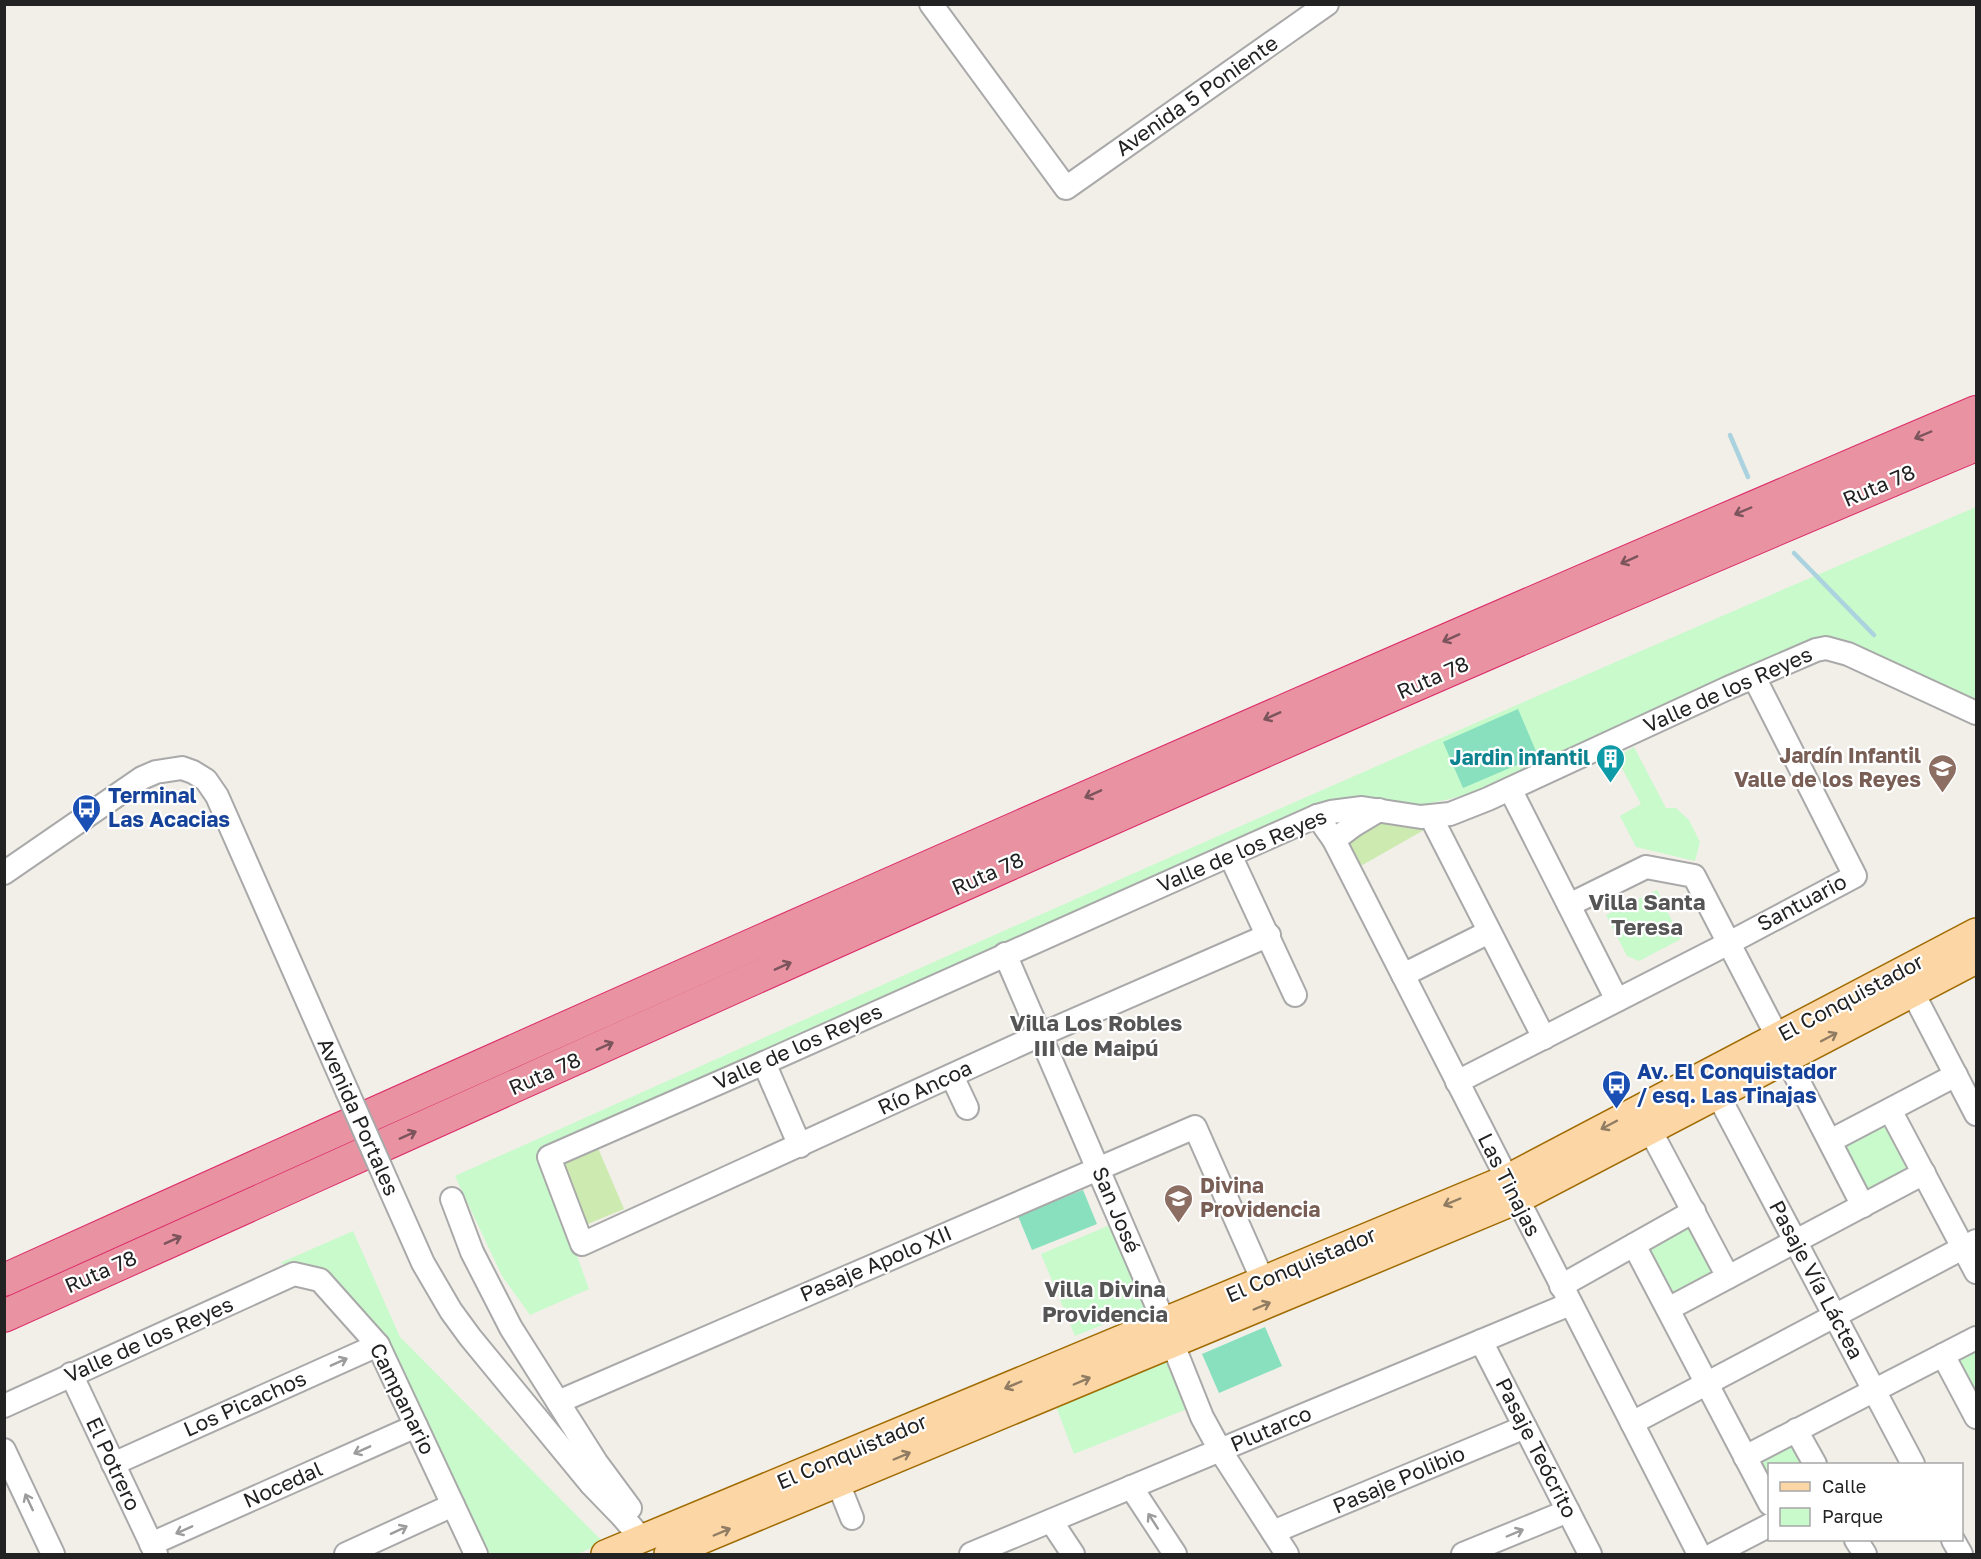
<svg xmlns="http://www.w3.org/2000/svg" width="1981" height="1559" font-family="'Golos Text',sans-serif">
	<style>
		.grass { fill: #cdebb0 }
		.park { fill: #c8facc }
		.pitch { fill: #88e0be }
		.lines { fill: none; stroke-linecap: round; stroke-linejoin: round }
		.stream { stroke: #aad3df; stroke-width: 4.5 }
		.minor-casing { stroke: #a9a9a9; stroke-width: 26 }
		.major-casing { stroke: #a06b00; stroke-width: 30 }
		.highway-casing { stroke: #dc2a67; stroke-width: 34 }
		.minor { stroke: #fff; stroke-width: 22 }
		.major { stroke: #fcd6a4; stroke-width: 27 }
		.highway { stroke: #e892a2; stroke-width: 32 }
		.minor-bridge-casing { stroke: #a9a9a9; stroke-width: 26; stroke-linecap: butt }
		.minor-bridge { stroke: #fff; stroke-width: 22 }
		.oneway { stroke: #7b545c }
		.oneway2 { stroke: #8f7c63 }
		.oneway3 { stroke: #9c9c9c }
		.labels { text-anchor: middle; stroke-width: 4.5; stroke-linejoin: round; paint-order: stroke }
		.street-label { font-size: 21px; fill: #222; stroke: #fff }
		.education-label { font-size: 21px; font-weight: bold; fill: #785e54; stroke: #fff; text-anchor: end }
		.culture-label { font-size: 21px; font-weight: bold; fill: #0d838f; stroke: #fff; text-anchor: end }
		.transit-label { font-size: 21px; font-weight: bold; fill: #164399; stroke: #fff; text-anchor: start }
		.neighbourhood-label { font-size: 22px; font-weight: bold; fill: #555; stroke: #fff }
	</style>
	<rect width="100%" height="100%" fill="#f2efe9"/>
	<g class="grass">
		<path d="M 1377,817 L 1424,830 L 1359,867 L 1338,840 Z"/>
		<path d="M 598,1148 L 624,1209 L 583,1226 L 557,1165 Z"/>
	</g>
	<g class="park">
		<path d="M 1976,507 L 1976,706 L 1850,648 L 1484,789 L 1450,799 L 1420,805 L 1364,801 L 540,1154 L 589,1289 L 530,1315 L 502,1276 L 455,1176 C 961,949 1466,724 1976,507 Z"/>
		<path d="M 1634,747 L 1666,808 L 1676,808 L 1689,820 L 1700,842 L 1695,861 L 1636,847 L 1620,816 L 1641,804 L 1616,757 Z"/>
		<path d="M 1657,890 L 1681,939 L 1639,961 L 1627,956 L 1606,915 Z"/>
		<path d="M 1887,1121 L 1912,1170 L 1865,1193 L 1841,1145 Z"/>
		<path d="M 1110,1225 L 1144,1308 L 1075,1336 L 1041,1254 Z"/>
		<path d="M 1693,1226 L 1717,1274 L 1671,1297 L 1647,1249 Z"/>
		<path d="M 353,1231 L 400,1337 L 604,1543 L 577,1554 L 483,1554 L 383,1339 L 323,1273 L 280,1263 Z"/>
		<path d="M 1976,1348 L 1976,1401 L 1955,1358 Z"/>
		<path d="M 1167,1356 L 1187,1409 L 1074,1454 L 1054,1401 Z"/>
		<path d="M 1796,1439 L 1809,1464 L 1770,1464 L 1769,1500 L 1750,1462 Z"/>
	</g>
	<g class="pitch">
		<path d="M 1518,709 L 1538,756 L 1463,788 L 1443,742 Z"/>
		<path d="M 1083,1190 L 1097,1224 L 1032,1250 L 1018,1216 Z"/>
		<path d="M 1265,1327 L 1282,1366 L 1219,1393 L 1202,1354 Z"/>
	</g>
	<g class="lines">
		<g class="stream">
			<path d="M 1730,435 L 1748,477"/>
			<path d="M 1794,553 L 1874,635"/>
		</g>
		<defs>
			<g id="minor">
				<path d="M 931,4 L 1066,188 L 1327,4"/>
				<path d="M 1510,789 L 1617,1000"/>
				<path d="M 1317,816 L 1334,840 L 1699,1554"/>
				<path d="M 1431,817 L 1544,1038"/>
				<path d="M 1334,840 L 1354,825 L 1379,810"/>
				<path d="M 1230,855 L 1295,995"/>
				<path d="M 4,873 L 142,778 L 156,772 L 182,768 L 193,772 L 206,780 L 217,796 L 347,1091"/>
				<path d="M 1569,905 L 1646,867 L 1694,876 L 1777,1036"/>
				<path d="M 1269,935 L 1040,1035 L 582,1244 L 549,1157 L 764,1063 L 1317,816 L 1331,812 L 1362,808 L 1421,817 L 1450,814 L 1488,799 L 1728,688 L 1816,650 L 1826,648 L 1848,654 L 1976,713"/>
				<path d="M 1005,954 L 1164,1322 L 1202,1417 L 1220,1450 L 1287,1554"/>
				<path d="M 1403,975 L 1489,932"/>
				<path d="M 1913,993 L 1976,1114"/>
				<path d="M 1787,1059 L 1863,1206"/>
				<path d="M 764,1063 L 800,1146"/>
				<path d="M 952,1076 L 967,1108"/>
				<path d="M 1457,1082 L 1729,943 L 1855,876 L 1754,677"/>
				<path d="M 1718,1095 L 1913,1464"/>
				<path d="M 1890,1110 L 1976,1272"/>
				<path d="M 1650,1130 L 1728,1277"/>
				<path d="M 1830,1141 L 1956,1075"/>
				<path d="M 387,1182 L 423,1263 L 451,1311 L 470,1337 L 591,1484 L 621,1515 L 642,1539"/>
				<path d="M 452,1199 L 472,1252 L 511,1328 L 596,1462 L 630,1508"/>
				<path d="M 1634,1245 L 1770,1504"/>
				<path d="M 1561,1286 L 1694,1211"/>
				<path d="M 1668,1309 L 1924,1173"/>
				<path d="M 1481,1341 L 1590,1554"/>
				<path d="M 1943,1355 L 1976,1417"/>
				<path d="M 71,1374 L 156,1554"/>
				<path d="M 558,1402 L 1195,1127 L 1263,1281"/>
				<path d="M 4,1406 L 294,1274 L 320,1280 L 378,1345 L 476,1554"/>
				<path d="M 1632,1423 L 1976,1241"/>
				<path d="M 1796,1430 L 1815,1464"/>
				<path d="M 4,1450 L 53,1554"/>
				<path d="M 1745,1457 L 1976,1338"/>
				<path d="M 113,1464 L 378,1345"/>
				<path d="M 838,1483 L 852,1518"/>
				<path d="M 1131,1487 L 1175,1554"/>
				<path d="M 1051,1521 L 1073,1554"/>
				<path d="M 1273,1532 L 1525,1427"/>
				<path d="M 1856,1540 L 1865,1554"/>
				<path d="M 1953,1540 L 1961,1554"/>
				<path d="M 151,1544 L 416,1426"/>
				<path d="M 346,1554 L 453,1505"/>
				<path d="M 971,1554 L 1570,1304"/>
				<path d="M 1463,1554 L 1568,1511"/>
				<path d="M 1714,1554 L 1770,1525"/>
			</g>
			<g id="major">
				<path d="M 605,1554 L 1506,1179 L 1976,932"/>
				<path d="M 668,1554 L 1517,1200 L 1976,960"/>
			</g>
			<g id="highway">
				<path d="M 4,1280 C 659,984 1316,693 1976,412"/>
				<path d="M 4,1316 C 660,1021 1314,722 1976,445"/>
			</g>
		</defs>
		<use href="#minor" class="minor-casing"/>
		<use href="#major" class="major-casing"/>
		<use href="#highway" class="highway-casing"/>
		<use href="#minor" class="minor"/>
		<use href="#major" class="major"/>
		<use href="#highway" class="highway"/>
		<defs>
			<path id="minor-bridge" d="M 347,1091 L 387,1182"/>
		</defs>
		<use href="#minor-bridge" class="minor-bridge-casing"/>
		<use href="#minor-bridge" class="minor-bridge"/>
	</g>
	<defs><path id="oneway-shaft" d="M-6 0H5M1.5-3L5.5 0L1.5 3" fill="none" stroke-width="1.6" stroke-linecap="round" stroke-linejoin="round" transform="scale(1.5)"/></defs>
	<g class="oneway">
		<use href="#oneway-shaft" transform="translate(1923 435) rotate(157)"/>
		<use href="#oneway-shaft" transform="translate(1743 511) rotate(157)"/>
		<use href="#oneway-shaft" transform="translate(1629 560) rotate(156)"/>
		<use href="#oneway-shaft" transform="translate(1451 638) rotate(156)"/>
		<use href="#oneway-shaft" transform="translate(1272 716) rotate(156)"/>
		<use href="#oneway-shaft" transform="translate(1093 794) rotate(156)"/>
		<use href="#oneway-shaft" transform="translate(783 966) rotate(-24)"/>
		<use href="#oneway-shaft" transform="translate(605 1046) rotate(-24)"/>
		<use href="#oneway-shaft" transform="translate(408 1135) rotate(-24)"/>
		<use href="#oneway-shaft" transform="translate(173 1240) rotate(-24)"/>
	</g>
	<g class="oneway2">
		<use href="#oneway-shaft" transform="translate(1829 1037) rotate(-28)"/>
		<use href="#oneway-shaft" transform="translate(1609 1125) rotate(152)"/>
		<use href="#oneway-shaft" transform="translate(1452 1202) rotate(157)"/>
		<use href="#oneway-shaft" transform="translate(1262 1306) rotate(-23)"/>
		<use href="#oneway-shaft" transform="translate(1082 1381) rotate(-23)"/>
		<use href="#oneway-shaft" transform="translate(1013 1385) rotate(157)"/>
		<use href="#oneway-shaft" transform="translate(902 1456) rotate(-23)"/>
		<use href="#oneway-shaft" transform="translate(722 1532) rotate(-23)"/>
	</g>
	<g class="oneway3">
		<use href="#oneway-shaft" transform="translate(339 1362) rotate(-24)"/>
		<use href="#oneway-shaft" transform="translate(362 1450) rotate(156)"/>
		<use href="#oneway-shaft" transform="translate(29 1502) rotate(-115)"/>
		<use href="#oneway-shaft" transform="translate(1153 1521) rotate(-123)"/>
		<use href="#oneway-shaft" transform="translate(184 1530) rotate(156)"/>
		<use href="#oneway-shaft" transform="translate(399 1530) rotate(-25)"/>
		<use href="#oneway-shaft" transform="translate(1515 1533) rotate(-23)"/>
	</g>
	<defs>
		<symbol id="building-pin" viewBox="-11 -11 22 30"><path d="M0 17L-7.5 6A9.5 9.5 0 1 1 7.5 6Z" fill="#0f9aa8" stroke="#fff"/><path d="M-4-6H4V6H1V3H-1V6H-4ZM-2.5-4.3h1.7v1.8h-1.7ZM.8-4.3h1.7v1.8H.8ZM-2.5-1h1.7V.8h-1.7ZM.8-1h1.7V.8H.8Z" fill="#fff"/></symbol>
		<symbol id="school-pin" viewBox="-11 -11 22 30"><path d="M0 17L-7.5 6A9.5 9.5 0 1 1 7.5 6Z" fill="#8d6e63" stroke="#fff"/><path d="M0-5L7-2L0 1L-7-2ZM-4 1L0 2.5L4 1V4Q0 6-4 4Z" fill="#fff"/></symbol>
		<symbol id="bus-pin" viewBox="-11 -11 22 30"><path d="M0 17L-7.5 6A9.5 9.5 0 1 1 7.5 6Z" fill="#1a4fb4" stroke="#fff"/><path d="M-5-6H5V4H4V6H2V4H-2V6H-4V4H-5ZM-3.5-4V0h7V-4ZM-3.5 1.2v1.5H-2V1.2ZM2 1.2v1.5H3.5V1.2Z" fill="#fff"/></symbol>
	</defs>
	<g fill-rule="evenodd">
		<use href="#building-pin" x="1594" y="742" width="33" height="45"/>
		<use href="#school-pin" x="1926" y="752" width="33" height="45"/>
		<use href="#bus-pin" x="70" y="792" width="33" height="45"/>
		<use href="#bus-pin" x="1600" y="1068" width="33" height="45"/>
		<use href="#school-pin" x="1162" y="1182" width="33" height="45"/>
	</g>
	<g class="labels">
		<g class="street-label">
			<text transform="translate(1197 96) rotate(-35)" y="7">Avenida 5 Poniente</text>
			<text transform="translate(1879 486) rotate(-23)" y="7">Ruta 78</text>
			<text transform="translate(1433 678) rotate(-24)" y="7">Ruta 78</text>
			<text transform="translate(1728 690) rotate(-24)" y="7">Valle de los Reyes</text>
			<text transform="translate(1242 851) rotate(-23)" y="7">Valle de los Reyes</text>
			<text transform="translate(988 874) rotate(-24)" y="7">Ruta 78</text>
			<text transform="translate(1802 903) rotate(-28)" y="7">Santuario</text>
			<text transform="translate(1851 998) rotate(-28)" y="7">El Conquistador</text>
			<text transform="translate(798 1047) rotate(-24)" y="7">Valle de los Reyes</text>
			<text transform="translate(545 1074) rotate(-24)" y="7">Ruta 78</text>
			<text transform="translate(925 1088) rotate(-25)" y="7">Río Ancoa</text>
			<text transform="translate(358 1117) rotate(66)" y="7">Avenida Portales</text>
			<text transform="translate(1509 1185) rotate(63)" y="7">Las Tinajas</text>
			<text transform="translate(1116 1210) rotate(67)" y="7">San José</text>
			<text transform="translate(876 1264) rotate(-23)" y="7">Pasaje Apolo XII</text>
			<text transform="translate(1301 1265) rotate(-23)" y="7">El Conquistador</text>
			<text transform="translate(101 1272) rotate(-24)" y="7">Ruta 78</text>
			<text transform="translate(1816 1280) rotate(62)" y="7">Pasaje Vía Láctea</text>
			<text transform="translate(149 1340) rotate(-24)" y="7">Valle de los Reyes</text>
			<text transform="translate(402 1399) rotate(64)" y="7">Campanario</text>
			<text transform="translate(245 1404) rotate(-24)" y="7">Los Picachos</text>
			<text transform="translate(1271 1429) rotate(-23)" y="7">Plutarco</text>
			<text transform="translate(1536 1448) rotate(63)" y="7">Pasaje Teócrito</text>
			<text transform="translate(852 1452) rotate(-23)" y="7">El Conquistador</text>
			<text transform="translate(113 1464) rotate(65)" y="7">El Potrero</text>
			<text transform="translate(1399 1480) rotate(-23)" y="7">Pasaje Polibio</text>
			<text transform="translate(283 1485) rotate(-24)" y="7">Nocedal</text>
		</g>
		<g class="education-label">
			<text x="1921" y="763">Jardín Infantil<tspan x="1921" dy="24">Valle de los Reyes</tspan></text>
			<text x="1200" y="1193" text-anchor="start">Divina<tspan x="1200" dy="24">Providencia</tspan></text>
		</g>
		<g class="culture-label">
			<text x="1590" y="765">Jardin infantil</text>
		</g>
		<g class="transit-label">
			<text x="108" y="803">Terminal<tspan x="108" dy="24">Las Acacias</tspan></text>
			<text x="1637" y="1079">Av. El Conquistador<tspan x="1637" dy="24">/ esq. Las Tinajas</tspan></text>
		</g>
		<g class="neighbourhood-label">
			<text x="1647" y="910">Villa Santa<tspan x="1647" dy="25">Teresa</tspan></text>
			<text x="1096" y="1031">Villa Los Robles<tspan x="1096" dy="25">III de Maipú</tspan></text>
			<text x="1105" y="1297">Villa Divina<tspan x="1105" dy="25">Providencia</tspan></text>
		</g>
	</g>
	<rect width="1981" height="1559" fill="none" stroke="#222222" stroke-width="12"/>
	<rect x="1768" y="1463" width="195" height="78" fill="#ffffff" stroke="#a7a7a7" stroke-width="1.5"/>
	<rect x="1780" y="1482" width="30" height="9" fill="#fcd6a4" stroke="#a7a7a7" stroke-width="1.5"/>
	<text x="1822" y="1493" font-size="18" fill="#222222">Calle</text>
	<rect x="1780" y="1508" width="30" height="18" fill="#c8facc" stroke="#a7a7a7" stroke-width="1.5"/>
	<text x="1822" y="1523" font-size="18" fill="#222222">Parque</text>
</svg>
